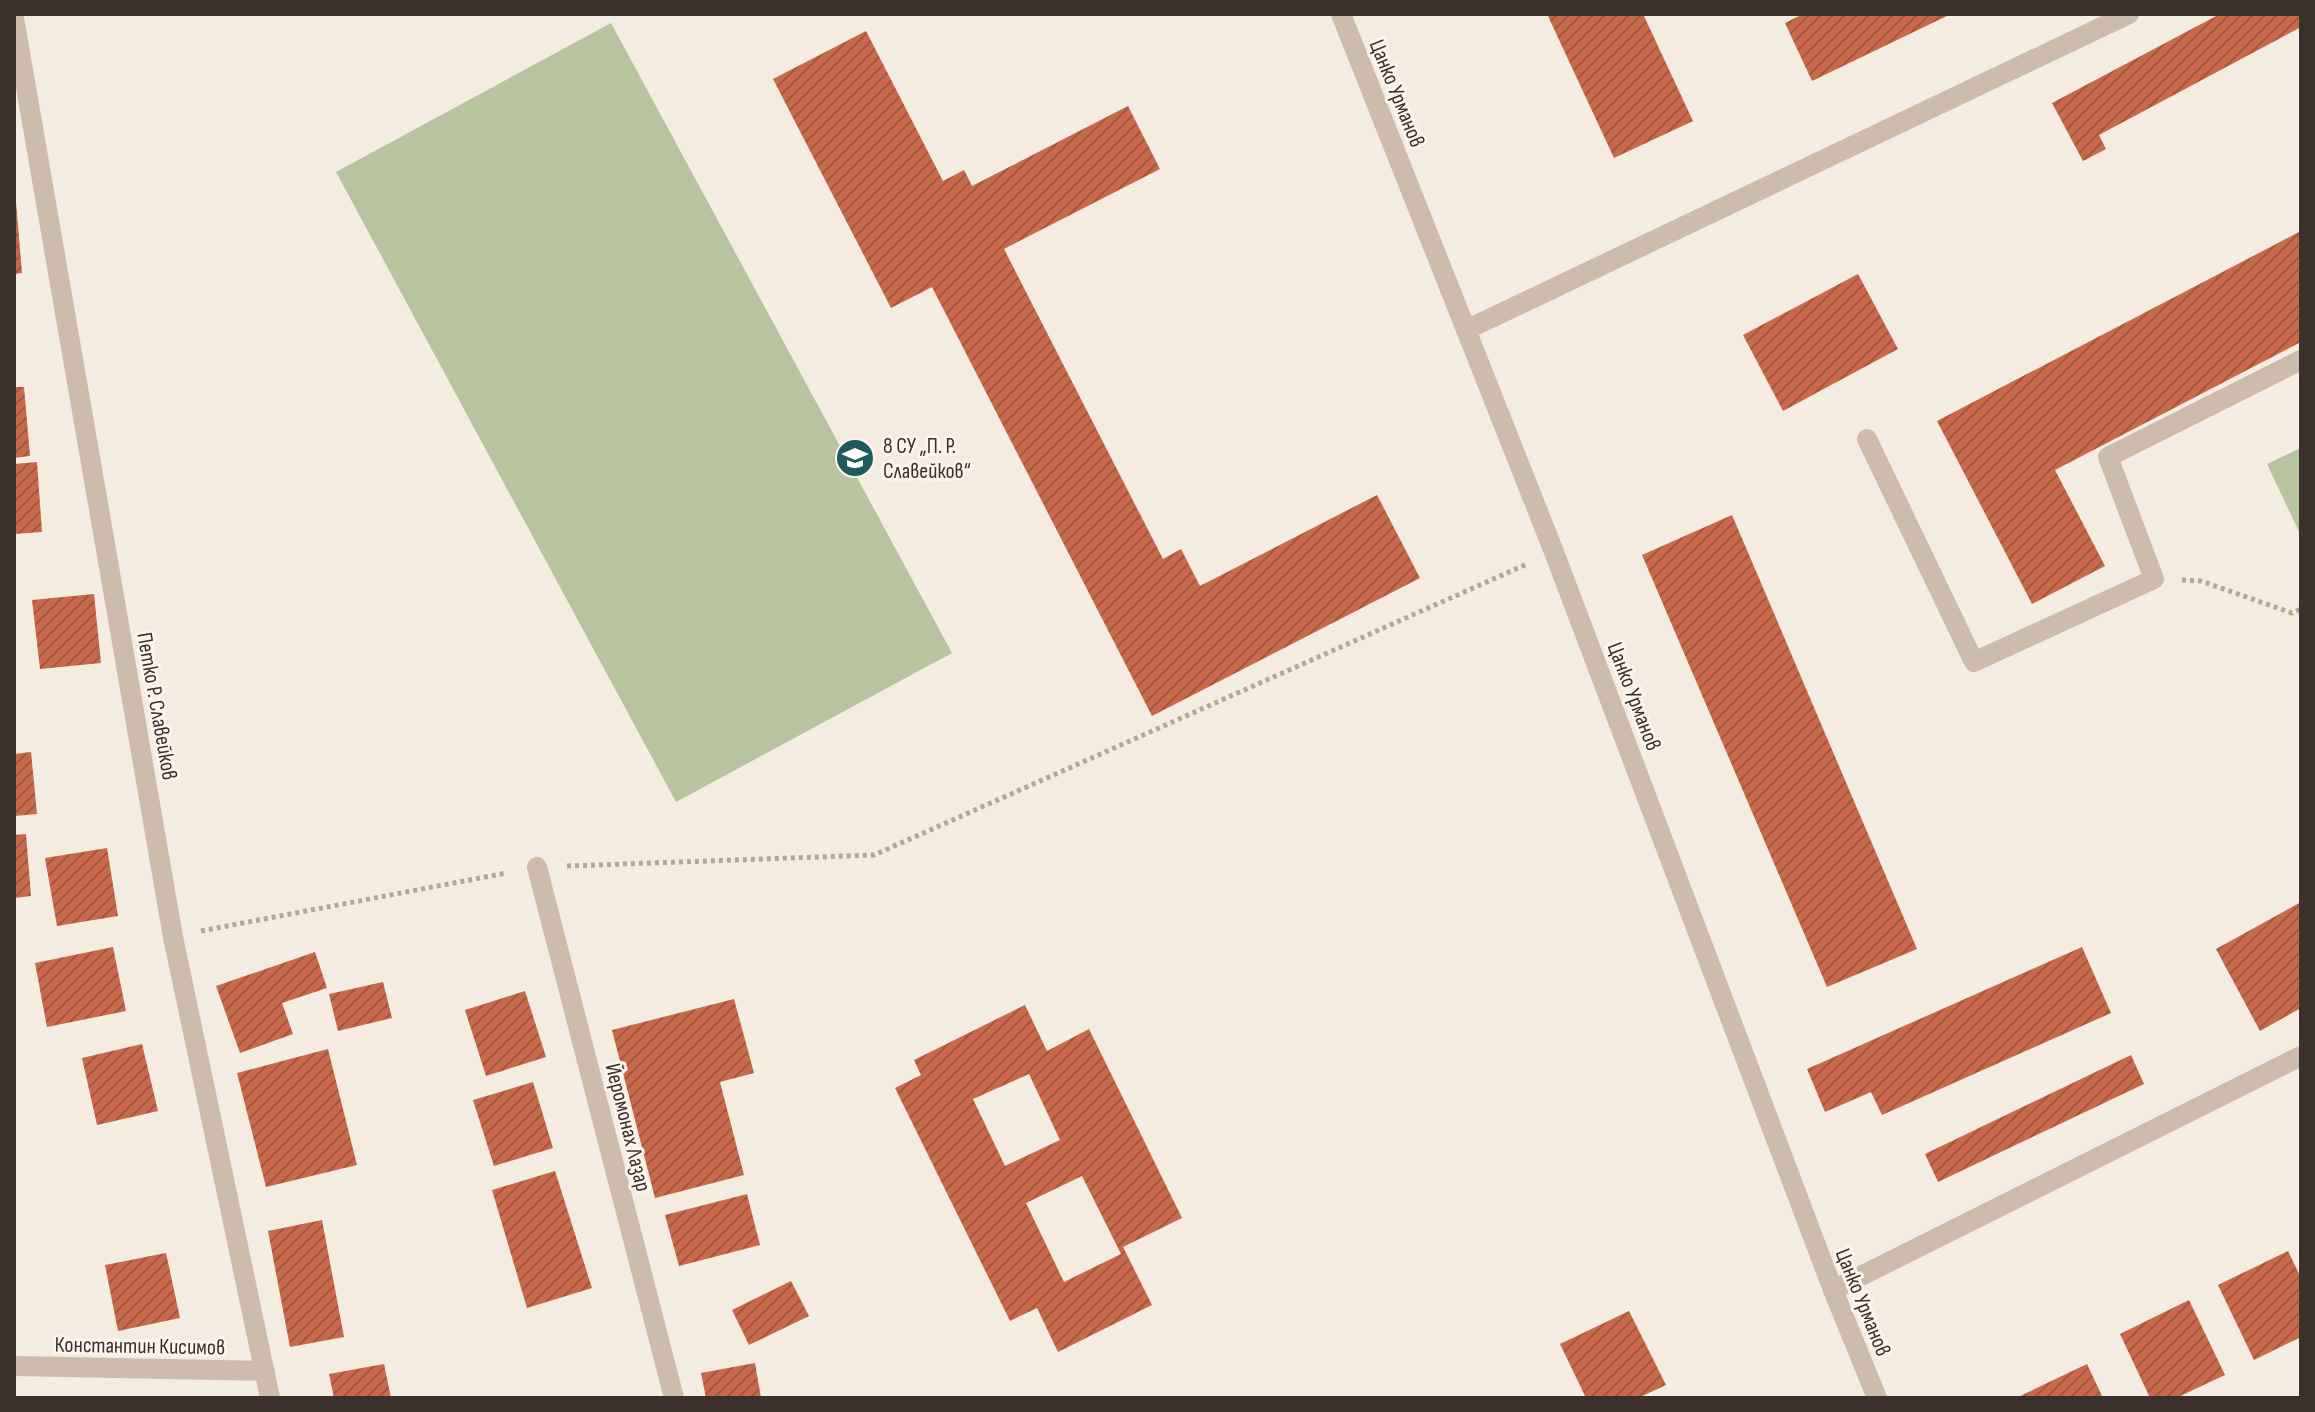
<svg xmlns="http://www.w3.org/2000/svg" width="2315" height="1412" font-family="'Sofia Sans Condensed',sans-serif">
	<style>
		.park { fill: #b8c4a0 }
		.building { fill: url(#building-hatch); fill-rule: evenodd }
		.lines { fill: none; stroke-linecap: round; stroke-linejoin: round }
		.path { stroke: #b9a596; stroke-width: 5; stroke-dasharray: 4 4; stroke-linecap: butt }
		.lane { stroke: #cdbbac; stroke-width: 20 }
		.street { stroke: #cdbbac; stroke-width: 20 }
		.labels { text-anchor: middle; stroke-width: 6; stroke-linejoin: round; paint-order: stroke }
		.street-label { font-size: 22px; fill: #3b302b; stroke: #fbf5ee }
		.poi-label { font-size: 22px; fill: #3b302b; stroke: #fbf5ee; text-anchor: start }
	</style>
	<defs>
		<pattern id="building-hatch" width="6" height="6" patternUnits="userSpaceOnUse" patternTransform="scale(2)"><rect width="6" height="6" fill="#c8694b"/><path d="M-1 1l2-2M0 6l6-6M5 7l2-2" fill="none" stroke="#a4573f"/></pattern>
	</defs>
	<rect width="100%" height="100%" fill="#f4ebe1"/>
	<g class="park">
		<path d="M 611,23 L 952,653 L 676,802 L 336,172 Z"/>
		<path d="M 2301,448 L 2301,536 L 2267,464 Z"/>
	</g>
	<g class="building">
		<path d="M 1547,14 L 1643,14 L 1693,121 L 1614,158 Z"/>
		<path d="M 1803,14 L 1951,14 L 1812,81 L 1785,23 Z"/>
		<path d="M 2220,14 L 2301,14 L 2301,27 L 2099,135 L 2106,149 L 2083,161 L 2052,103 Z"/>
		<path d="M 866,31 L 943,181 L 964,170 L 972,186 L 1128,106 L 1160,169 L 1004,249 L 1163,559 L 1181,549 L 1200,586 L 1377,495 L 1420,578 L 1152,716 L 932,287 L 891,308 L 773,79 Z"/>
		<path d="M 14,202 L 16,202 L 22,273 L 14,274 Z"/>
		<path d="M 2301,231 L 2301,342 L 2055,470 L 2105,566 L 2032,604 L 1937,421 Z"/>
		<path d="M 1858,274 L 1898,349 L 1783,411 L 1743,335 Z"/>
		<path d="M 14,387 L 24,387 L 30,456 L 14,458 Z"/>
		<path d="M 37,462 L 42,532 L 14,534 L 14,464 Z"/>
		<path d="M 1732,515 L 1917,949 L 1827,987 L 1642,555 Z"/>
		<path d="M 94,594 L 101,663 L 40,669 L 32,600 Z"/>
		<path d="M 31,752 L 37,814 L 14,816 L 14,754 Z"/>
		<path d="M 26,834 L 31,896 L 14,898 L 14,835 Z"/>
		<path d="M 107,848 L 118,916 L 57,926 L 45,858 Z"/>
		<path d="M 2301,902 L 2301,1008 L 2260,1031 L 2216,949 Z"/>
		<path d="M 113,947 L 126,1011 L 47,1027 L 35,963 Z"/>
		<path d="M 2082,947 L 2111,1013 L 1882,1115 L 1871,1092 L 1825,1112 L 1807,1069 Z"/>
		<path d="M 315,952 L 327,988 L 282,1003 L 293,1034 L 240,1053 L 216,986 Z"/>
		<path d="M 383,982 L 392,1018 L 338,1031 L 329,994 Z"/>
		<path d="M 525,991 L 546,1057 L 486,1076 L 465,1010 Z"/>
		<path d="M 734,999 L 754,1073 L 720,1082 L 744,1175 L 655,1198 L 612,1030 Z"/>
		<path d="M 1025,1005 L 1047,1051 L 1089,1029 L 1182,1218 L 1123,1247 L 1152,1305 L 1058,1352 L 1037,1308 L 1010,1321 L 895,1088 L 921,1075 L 914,1060 ZM 1029,1074 L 1060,1140 L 1005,1166 L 973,1099 ZM 1082,1176 L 1121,1254 L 1064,1282 L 1026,1203 Z"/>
		<path d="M 142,1044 L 158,1111 L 97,1125 L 82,1058 Z"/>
		<path d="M 328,1049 L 357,1165 L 266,1187 L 237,1073 Z"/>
		<path d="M 2131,1055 L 2144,1084 L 1938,1182 L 1925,1154 Z"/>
		<path d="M 533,1082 L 553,1148 L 494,1166 L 473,1100 Z"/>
		<path d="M 555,1171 L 592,1288 L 527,1308 L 492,1190 Z"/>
		<path d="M 747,1194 L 760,1245 L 679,1266 L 665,1215 Z"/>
		<path d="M 322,1220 L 344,1337 L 290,1347 L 268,1231 Z"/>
		<path d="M 2288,1251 L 2301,1278 L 2301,1337 L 2254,1360 L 2218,1285 Z"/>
		<path d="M 166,1253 L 180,1318 L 118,1331 L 105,1265 Z"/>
		<path d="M 791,1281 L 809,1316 L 749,1345 L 732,1310 Z"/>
		<path d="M 2189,1300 L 2225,1375 L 2176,1398 L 2150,1398 L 2120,1334 Z"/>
		<path d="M 1629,1311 L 1666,1385 L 1638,1398 L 1586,1398 L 1560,1344 Z"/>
		<path d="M 755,1363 L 761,1398 L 706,1398 L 701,1373 Z"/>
		<path d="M 384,1364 L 391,1398 L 334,1398 L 329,1374 Z"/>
		<path d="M 2087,1364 L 2103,1398 L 2016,1398 Z"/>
	</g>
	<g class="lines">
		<g class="path">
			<path d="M 2182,580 L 2201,581 L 2292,613 L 2301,609"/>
			<path d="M 567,866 L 874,855 L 1527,564"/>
			<path d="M 201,931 L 506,873"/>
		</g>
		<g class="lane">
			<path d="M 1466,330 L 2129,14"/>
			<path d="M 1867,439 L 1974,662 L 2154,579 L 2108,457 L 2301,360"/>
		</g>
		<g class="street">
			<path d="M 1341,14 L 1554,552 L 1833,1290 L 1877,1398"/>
			<path d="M 14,18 L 173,937 L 270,1398"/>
			<path d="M 537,867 L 674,1398"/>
			<path d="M 1833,1290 L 2301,1056"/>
			<path d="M 14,1366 L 265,1371"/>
		</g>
	</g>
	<defs>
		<symbol id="school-disc" viewBox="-11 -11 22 22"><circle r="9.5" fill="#1f5a5e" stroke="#fbf5ee"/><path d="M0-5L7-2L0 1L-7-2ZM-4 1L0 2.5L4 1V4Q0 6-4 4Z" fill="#fff"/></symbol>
	</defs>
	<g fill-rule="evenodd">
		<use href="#school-disc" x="833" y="436" width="44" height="44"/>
	</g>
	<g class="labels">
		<g class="street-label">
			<text transform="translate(1398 93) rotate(68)" y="8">Цанко Урманов</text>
			<text transform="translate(1635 696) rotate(69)" y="8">Цанко Урманов</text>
			<text transform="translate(158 706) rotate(80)" y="8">Петко Р. Славейков</text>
			<text transform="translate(629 1127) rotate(76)" y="8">Йеромонах Лазар</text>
			<text transform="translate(1864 1302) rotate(68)" y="8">Цанко Урманов</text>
			<text transform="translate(140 1345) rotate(1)" y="8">Константин Кисимов</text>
		</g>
		<g class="poi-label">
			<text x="883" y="453">8 СУ „П. Р.<tspan x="883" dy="25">Славейков“</tspan></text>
		</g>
	</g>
	<rect width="2315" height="1412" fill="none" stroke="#3b302b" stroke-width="32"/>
</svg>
